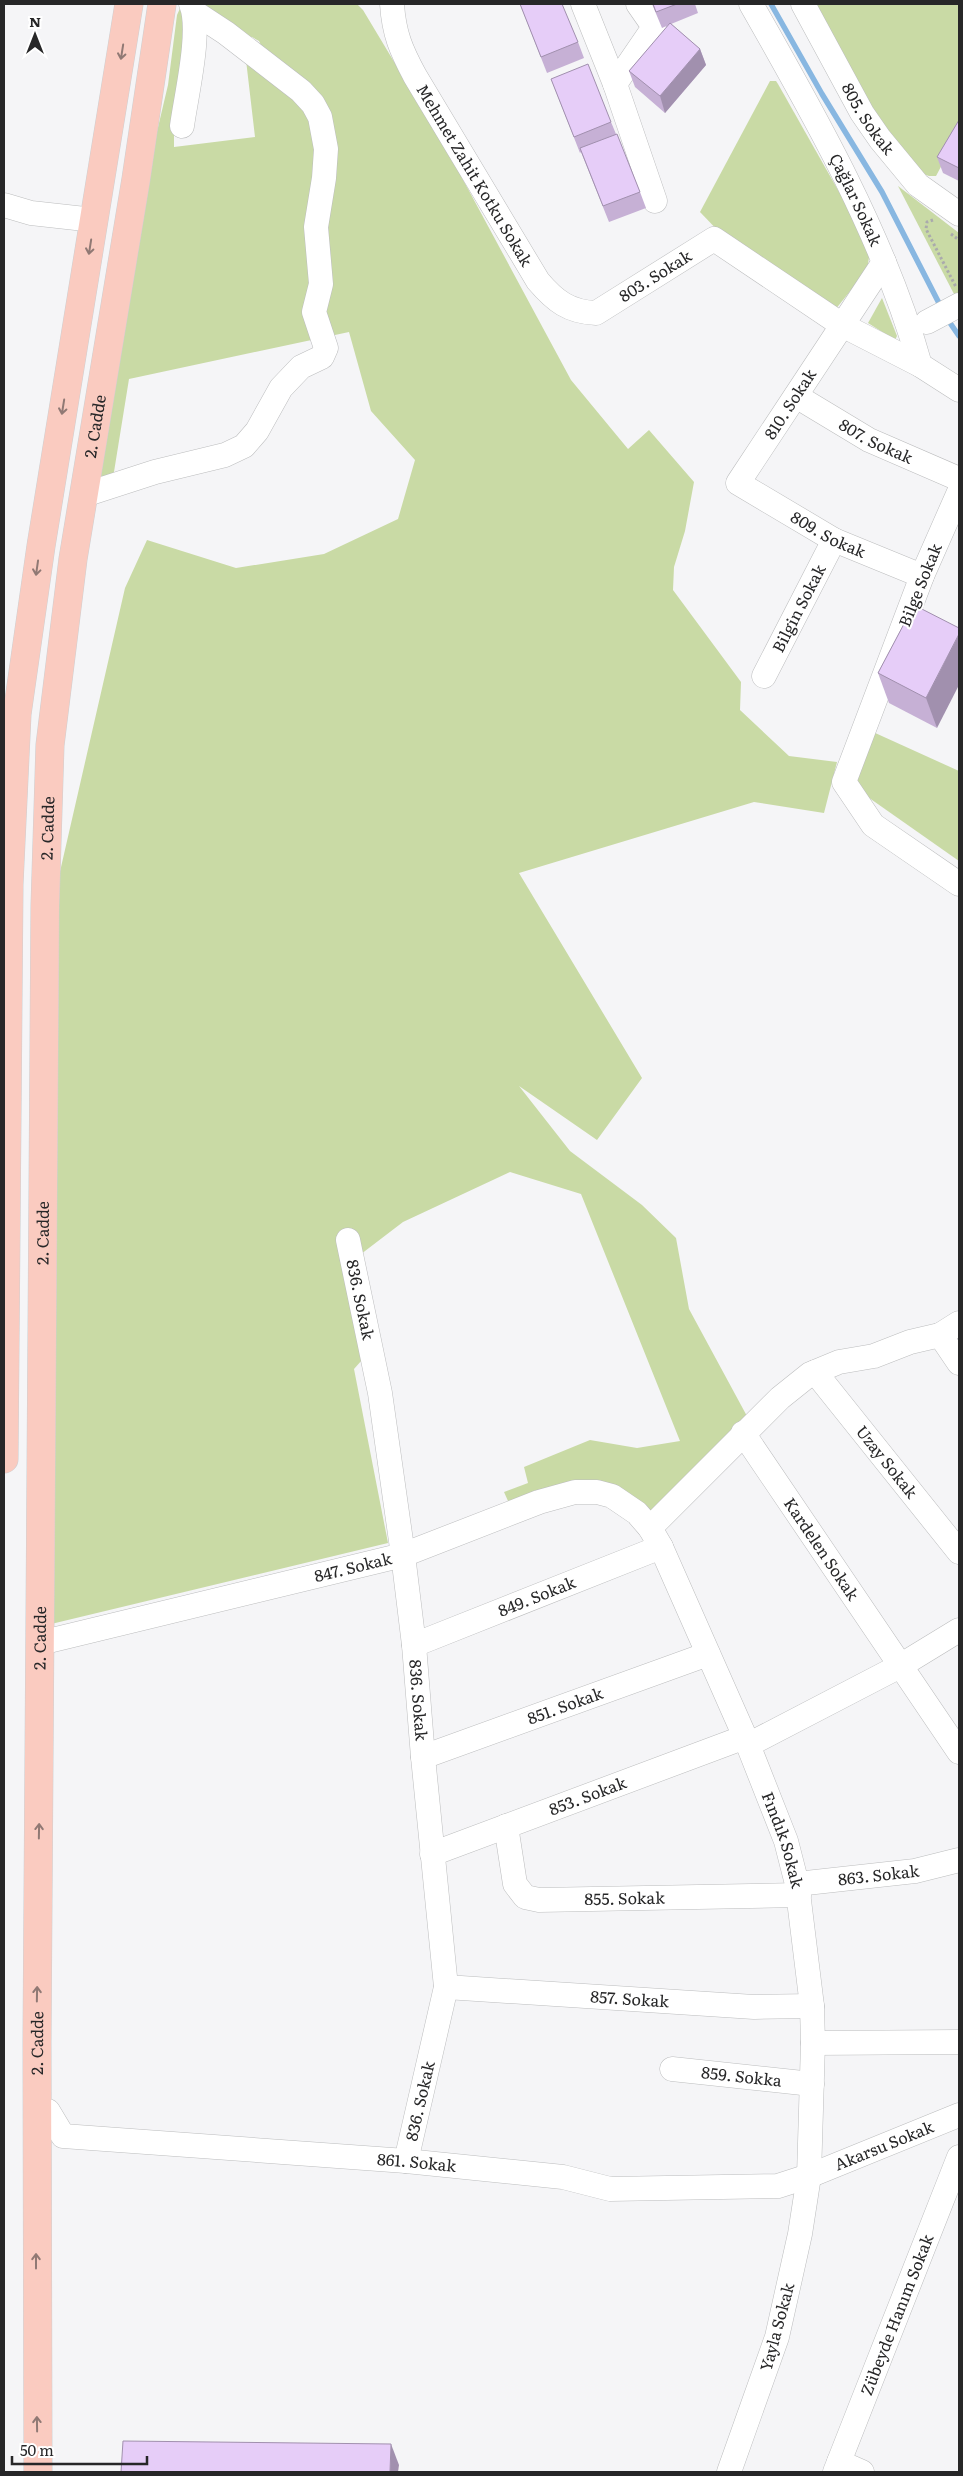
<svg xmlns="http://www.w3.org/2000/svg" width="963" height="2476" font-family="Literata,serif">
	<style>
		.green { fill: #c9daa5 }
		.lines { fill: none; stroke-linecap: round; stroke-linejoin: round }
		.stream { stroke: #88b7e1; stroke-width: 5.5 }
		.minor-casing { stroke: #bcbdbe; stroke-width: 25 }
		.major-casing { stroke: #cfcfd0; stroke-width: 29 }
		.path { stroke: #aaaaac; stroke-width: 3; stroke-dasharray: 2.5 2.5; stroke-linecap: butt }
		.minor { stroke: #fff; stroke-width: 24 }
		.major { stroke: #facbc0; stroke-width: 28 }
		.wall { fill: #c6b0d5 }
		.shaded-wall { fill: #a190ae }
		.building { fill: #e6cdf8; stroke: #a190ae }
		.oneway { stroke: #907974 }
		.labels { text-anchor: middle; stroke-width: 4; stroke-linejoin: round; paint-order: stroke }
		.street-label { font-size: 16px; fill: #272728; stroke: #fff }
	</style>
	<rect width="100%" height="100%" fill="#f5f5f7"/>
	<g class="green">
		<path d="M 182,4 L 187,16 L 174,128 L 174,147 L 255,137 L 246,60 L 328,128 L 265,54 L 259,41 L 252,37 L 241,36 L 195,4 L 357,4 L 363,10 L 447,150 L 571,380 L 628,449 L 649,430 L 694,482 L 685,531 L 674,567 L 673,590 L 741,682 L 740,710 L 789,756 L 837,762 L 824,813 L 754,802 L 519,873 L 642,1078 L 597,1140 L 519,1086 L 570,1151 L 642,1205 L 676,1238 L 689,1309 L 748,1418 L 656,1513 L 567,1487 L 508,1501 L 504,1492 L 528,1483 L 524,1467 L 590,1440 L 637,1448 L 680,1441 L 581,1194 L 510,1172 L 403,1222 L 348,1264 L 362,1360 L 354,1369 L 388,1543 L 47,1625 L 56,889 L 125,588 L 147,540 L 236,568 L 324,554 L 398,519 L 415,460 L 371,411 L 349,332 L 129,379 L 113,478 L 99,481 L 151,157 L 168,85 L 177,15 Z"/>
		<path d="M 814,4 L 959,4 L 959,133 L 936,176 L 929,176 L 912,170 L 880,129 Z"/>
		<path d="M 770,81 L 776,81 L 778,84 L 864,236 L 870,251 L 867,270 L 835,310 L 724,237 L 700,212 Z"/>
		<path d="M 898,186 L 959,233 L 959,302 L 954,294 Z"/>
		<path d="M 882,298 L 897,336 L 895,340 L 868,323 Z"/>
		<path d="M 873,732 L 959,771 L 959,861 L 855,788 Z"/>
	</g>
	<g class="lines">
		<g class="stream">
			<path d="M 771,4 L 822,94 L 882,192 L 942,309"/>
			<path d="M 946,317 L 959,336"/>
		</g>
		<defs>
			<g id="minor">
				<path id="s1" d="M 392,4 C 394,34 401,50 415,76 L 538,281 C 555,301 569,312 596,313 L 714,239 L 842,325 L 920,365"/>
				<path d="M 583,4 L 615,84 L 655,201"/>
				<path id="s2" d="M 751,4 C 815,116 885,239 920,365 L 959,390"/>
				<path id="s3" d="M 803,4 L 862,113 L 880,139 L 918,185 L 959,214"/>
				<path d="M 615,84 L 654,27 L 638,4"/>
				<path d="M 182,126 C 186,96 202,30 191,4"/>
				<path d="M 4,205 L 31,213 L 94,220"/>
				<path id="s4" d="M 884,262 L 738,483 L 834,540 L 922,576"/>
				<path d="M 927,322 L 959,305"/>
				<path id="s5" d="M 796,396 L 869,440 L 959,479"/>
				<path d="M 959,492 L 922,576 L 844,782 L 873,825 L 959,884"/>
				<path d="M 84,495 L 155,472 L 225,455 L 244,446 L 257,431 L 281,388 L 301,367 L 322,357 L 326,348 L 314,312 L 321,284 L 316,227 L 324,178 L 326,149 L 320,117 L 313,104 L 301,91 L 226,33 L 194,12"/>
				<path id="s6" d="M 764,676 L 834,540"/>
				<path id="s7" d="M 348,1240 L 380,1393 L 403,1555 L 414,1645 L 423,1757 L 446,1987 L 406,2161"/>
				<path d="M 940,1335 L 959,1323"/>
				<path id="s8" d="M 815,1372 L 959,1552"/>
				<path id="s9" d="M 743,1433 L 959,1752"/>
				<path d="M 650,1528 L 780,1398 L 810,1374 L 839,1362 L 874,1356 L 910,1342 L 940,1335 L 959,1363"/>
				<path id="s10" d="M 40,1643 L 403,1555 L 539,1502 L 575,1492 L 597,1492 L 612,1496 L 637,1513 L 650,1528 L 661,1547 L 745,1737 L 786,1841 L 797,1884 L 812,2006 L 813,2043 L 809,2176 L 800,2234 L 777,2337 L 729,2472"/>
				<path id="s11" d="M 414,1645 L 661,1547"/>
				<path d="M 748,1745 L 900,1666 L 959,1630"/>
				<path id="s12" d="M 423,1757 L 708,1654"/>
				<path id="s13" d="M 506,1826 L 515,1884 L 525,1897 L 539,1900 L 799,1895"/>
				<path id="s14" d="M 432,1854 L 745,1737"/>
				<path id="s15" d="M 797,1884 L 915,1871 L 959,1860"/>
				<path id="s16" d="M 446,1987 L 754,2007 L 812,2006"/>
				<path d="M 813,2043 L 959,2042"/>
				<path id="s17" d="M 672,2069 L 812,2084"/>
				<path id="s18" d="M 37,2109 L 48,2111 L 63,2136 L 406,2161 L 563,2177 L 610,2189 L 778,2186 L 809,2176 L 959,2115"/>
				<path d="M 839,2462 L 862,2472"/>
				<path id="s19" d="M 835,2472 L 959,2157"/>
			</g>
			<g id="major">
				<path d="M 4,1459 L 9,884 L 17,714 L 41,546 L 129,4"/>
				<path id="s20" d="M 38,2472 L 37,2042 L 45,906 L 50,745 L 73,559 L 136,179 L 162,4"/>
			</g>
		</defs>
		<use href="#minor" class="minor-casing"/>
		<use href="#major" class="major-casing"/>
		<g class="path">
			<path d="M 933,220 L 927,222 L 926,229 L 956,287"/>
			<path d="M 951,234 L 959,240"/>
		</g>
		<use href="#minor" class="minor"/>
		<use href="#major" class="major"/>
	</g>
	<g class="wall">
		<path d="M 520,4 L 578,42 L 584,58 L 547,73 Z"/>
		<path d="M 652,4 L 695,4 L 698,13 L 671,24 L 700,49 L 706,65 L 665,113 L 635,87 L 629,71 L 669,25 L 662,28 Z"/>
		<path d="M 551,79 L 611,122 L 640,192 L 646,208 L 609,222 L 581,152 L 580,153 Z"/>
		<path d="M 959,120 L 959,181 L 943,173 L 937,157 Z"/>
		<path d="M 914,605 L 937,728 L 889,703 L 878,673 Z"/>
	</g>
	<g class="shaded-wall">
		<path d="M 700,49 L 706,65 L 665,113 L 660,96 Z"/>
		<path d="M 959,634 L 959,685 L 937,728 L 926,698 Z"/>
		<path d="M 391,2444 L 399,2465 L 398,2472 L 390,2472 Z"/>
	</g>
	<g class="building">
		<path d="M 520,4 L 562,4 L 578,42 L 541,57 Z"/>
		<path d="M 653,4 L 677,4 L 656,12 Z"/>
		<path d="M 670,23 L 700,49 L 660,96 L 629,71 Z"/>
		<path d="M 588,64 L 611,122 L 574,137 L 551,79 Z"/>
		<path d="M 959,120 L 959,168 L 937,157 Z"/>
		<path d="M 617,134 L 640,192 L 603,206 L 580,148 Z"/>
		<path d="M 914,605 L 959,628 L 959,634 L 926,698 L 878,673 Z"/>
		<path d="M 123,2441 L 391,2444 L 390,2472 L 121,2472 Z"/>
	</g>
	<defs><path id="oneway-shaft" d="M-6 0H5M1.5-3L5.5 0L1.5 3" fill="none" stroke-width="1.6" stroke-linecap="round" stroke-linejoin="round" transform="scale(1.25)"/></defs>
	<g class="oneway">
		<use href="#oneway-shaft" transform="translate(122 52) rotate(99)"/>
		<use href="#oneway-shaft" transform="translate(90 247) rotate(99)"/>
		<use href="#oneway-shaft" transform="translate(63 407) rotate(99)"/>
		<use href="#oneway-shaft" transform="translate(37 568) rotate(98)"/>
		<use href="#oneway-shaft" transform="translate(39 1831) rotate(-89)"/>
		<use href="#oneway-shaft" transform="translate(37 1994) rotate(-89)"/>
		<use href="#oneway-shaft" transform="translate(36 2261) rotate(-90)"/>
		<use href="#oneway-shaft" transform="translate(37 2424) rotate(-91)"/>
	</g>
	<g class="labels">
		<g class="street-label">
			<text dy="6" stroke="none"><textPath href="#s3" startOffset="132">805. Sokak</textPath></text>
			<text dy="6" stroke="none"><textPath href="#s1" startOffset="192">Mehmet Zahit Kotku Sokak</textPath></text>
			<text dy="6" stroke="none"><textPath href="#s2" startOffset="222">Çağlar Sokak</textPath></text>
			<text dy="6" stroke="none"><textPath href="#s1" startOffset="454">803. Sokak</textPath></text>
			<text transform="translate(790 404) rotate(-57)" y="6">810. Sokak</text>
			<text dy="6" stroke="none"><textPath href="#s20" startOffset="2049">2. Cadde</textPath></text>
			<text dy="6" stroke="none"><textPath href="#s5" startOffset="92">807. Sokak</textPath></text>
			<text dy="6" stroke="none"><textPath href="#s4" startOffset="369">809. Sokak</textPath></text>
			<text transform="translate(920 585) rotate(-68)" y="6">Bilge Sokak</text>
			<text dy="6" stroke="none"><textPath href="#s6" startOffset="76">Bilgin Sokak</textPath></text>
			<text dy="6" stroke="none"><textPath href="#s20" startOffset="1644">2. Cadde</textPath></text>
			<text dy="6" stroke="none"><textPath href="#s20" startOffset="1239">2. Cadde</textPath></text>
			<text dy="6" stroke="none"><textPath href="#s7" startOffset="61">836. Sokak</textPath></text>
			<text dy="6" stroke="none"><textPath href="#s8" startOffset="115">Uzay Sokak</textPath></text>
			<text dy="6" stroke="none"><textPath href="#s9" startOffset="140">Kardelen Sokak</textPath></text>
			<text dy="6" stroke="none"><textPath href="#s10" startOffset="322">847. Sokak</textPath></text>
			<text dy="6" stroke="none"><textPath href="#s11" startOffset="132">849. Sokak</textPath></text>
			<text dy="6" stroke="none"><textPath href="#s20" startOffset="834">2. Cadde</textPath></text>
			<text dy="6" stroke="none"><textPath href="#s7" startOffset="466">836. Sokak</textPath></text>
			<text dy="6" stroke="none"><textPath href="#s12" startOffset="151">851. Sokak</textPath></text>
			<text dy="6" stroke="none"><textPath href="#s14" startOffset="166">853. Sokak</textPath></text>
			<text dy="6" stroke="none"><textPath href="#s10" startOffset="984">Fındık Sokak</textPath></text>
			<text dy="6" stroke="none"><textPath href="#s15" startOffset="82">863. Sokak</textPath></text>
			<text dy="6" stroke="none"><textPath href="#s13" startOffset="175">855. Sokak</textPath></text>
			<text dy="6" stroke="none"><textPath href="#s16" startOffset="184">857. Sokak</textPath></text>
			<text dy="6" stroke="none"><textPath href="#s20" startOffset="429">2. Cadde</textPath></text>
			<text dy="6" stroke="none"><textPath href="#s17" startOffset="70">859. Sokka</textPath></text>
			<text transform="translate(420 2101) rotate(-77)" y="6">836. Sokak</text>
			<text dy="6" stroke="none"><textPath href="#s18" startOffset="872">Akarsu Sokak</textPath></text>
			<text dy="6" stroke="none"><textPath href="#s18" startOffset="395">861. Sokak</textPath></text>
			<text dy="6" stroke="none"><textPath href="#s19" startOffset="169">Zübeyde Hanım Sokak</textPath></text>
			<text transform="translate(777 2327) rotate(-75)" y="6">Yayla Sokak</text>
		</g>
	</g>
	<rect width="963" height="2476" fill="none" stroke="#272728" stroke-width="10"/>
	<g transform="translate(35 35)" stroke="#ffffff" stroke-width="4" paint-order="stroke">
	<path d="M0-4L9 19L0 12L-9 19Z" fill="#272728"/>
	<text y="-8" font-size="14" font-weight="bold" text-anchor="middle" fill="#272728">N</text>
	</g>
	<path d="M12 2456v8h135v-8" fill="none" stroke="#272728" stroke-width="2.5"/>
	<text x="20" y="2456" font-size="15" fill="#272728" stroke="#ffffff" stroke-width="4" paint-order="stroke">50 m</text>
</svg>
